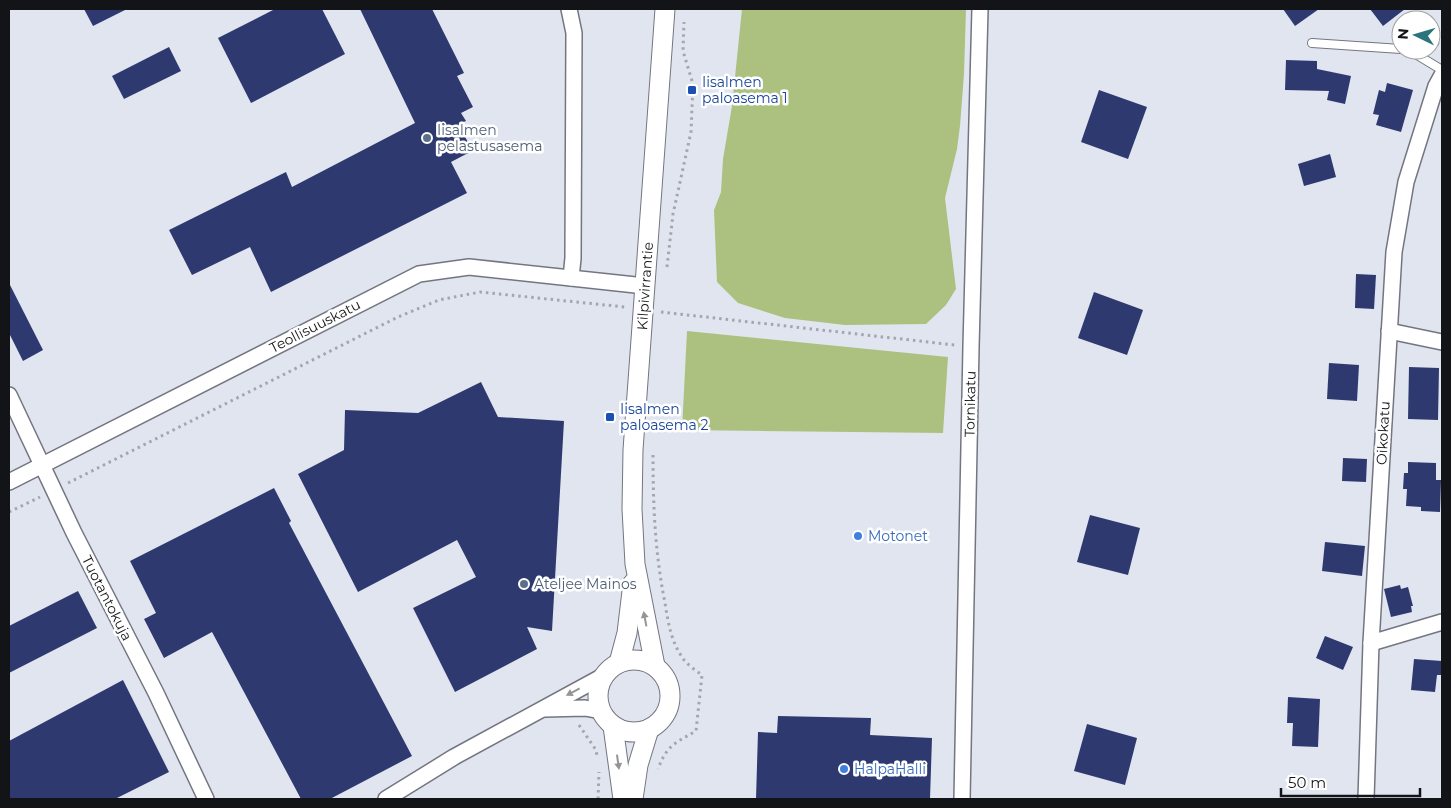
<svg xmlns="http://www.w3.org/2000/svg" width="1451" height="808" font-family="Montserrat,sans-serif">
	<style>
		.green { fill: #acc17f }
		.building { fill: #2e396f }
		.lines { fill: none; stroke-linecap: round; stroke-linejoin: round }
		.service-casing { stroke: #737680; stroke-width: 10 }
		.minor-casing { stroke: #737680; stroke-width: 18 }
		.tertiary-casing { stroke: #737680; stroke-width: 21 }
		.path { stroke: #a3a6ae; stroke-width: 3; stroke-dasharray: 2.5 4; stroke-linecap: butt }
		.service { stroke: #fff; stroke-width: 8 }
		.minor { stroke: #fff; stroke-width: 15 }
		.tertiary { stroke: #fff; stroke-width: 19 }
		.oneway { fill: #959597 }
		.transit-dot { fill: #1a4fb4; stroke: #fff; stroke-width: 2 }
		.service-dot { fill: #5c6f8a; stroke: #fff; stroke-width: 2 }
		.shop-dot { fill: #3f7fe0; stroke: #fff; stroke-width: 2 }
		.labels { text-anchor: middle; stroke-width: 5; stroke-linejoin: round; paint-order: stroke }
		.transit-label { font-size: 14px; fill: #164399; stroke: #fff; text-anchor: start }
		.service-label { font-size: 14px; fill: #4e5e75; stroke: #fff; text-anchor: start }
		.street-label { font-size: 14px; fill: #131418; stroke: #fff }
		.shop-label { font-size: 14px; fill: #366cbe; stroke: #fff; text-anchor: start }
	</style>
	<rect width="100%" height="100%" fill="#e1e5f0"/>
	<g class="green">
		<path d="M 742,9 L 966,9 L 964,74 L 960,126 L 957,149 L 945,198 L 956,289 L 946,305 L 926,324 L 845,325 L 785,318 L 738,303 L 717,282 L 714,210 L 721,192 L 723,159 L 732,106 Z"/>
		<path d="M 687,331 L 948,357 L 943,433 L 682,430 Z"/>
	</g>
	<g class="building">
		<path d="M 84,9 L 127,9 L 93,26 Z"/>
		<path d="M 275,9 L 322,9 L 345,54 L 251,103 L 218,38 Z"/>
		<path d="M 360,9 L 432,9 L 464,73 L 457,76 L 473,107 L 461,113 L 466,121 L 459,124 L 472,151 L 451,162 L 467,193 L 271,292 L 250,247 L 192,275 L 169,230 L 286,172 L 292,187 L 415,123 Z"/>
		<path d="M 1283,9 L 1319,9 L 1295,26 Z"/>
		<path d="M 1370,9 L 1405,9 L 1383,26 Z"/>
		<path d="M 169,47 L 181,71 L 124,99 L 112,76 Z"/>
		<path d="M 1286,60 L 1317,61 L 1317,69 L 1351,76 L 1345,104 L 1327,100 L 1329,91 L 1285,90 Z"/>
		<path d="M 1387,83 L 1413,90 L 1401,132 L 1376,125 L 1379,115 L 1373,114 L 1379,90 L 1385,92 Z"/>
		<path d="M 1099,90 L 1147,107 L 1128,159 L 1081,142 Z"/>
		<path d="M 1330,154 L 1336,177 L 1304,186 L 1298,164 Z"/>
		<path d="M 1356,274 L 1376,275 L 1374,309 L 1355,308 Z"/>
		<path d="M 9,283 L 43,350 L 23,361 L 9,333 Z"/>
		<path d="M 1094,292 L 1143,310 L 1127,355 L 1078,338 Z"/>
		<path d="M 1329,363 L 1359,365 L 1357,401 L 1327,399 Z"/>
		<path d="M 1409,367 L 1439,368 L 1438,420 L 1408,419 Z"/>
		<path d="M 481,382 L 498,417 L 564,421 L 552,631 L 527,627 L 537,649 L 455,692 L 413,608 L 476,577 L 457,540 L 358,592 L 298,474 L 344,450 L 345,410 L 418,413 Z"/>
		<path d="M 1343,458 L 1367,459 L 1366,482 L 1342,481 Z"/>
		<path d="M 1408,462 L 1436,463 L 1436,480 L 1441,480 L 1440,512 L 1421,511 L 1421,507 L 1406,506 L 1407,489 L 1403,489 L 1404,473 L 1408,473 Z"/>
		<path d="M 274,488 L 291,521 L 289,523 L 412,756 L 330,799 L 301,799 L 212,632 L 164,658 L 144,619 L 156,613 L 130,561 Z"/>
		<path d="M 1090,515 L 1140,528 L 1128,575 L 1077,562 Z"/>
		<path d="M 1325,542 L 1365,546 L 1362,576 L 1322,571 Z"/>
		<path d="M 1400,585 L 1401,589 L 1408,587 L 1413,606 L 1411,606 L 1412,612 L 1391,617 L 1384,589 Z"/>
		<path d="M 78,591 L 97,628 L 9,673 L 9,626 Z"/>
		<path d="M 1325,636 L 1353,647 L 1343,670 L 1316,658 Z"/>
		<path d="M 1414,659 L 1442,661 L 1442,675 L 1437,675 L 1435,692 L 1411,690 Z"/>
		<path d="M 123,680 L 169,772 L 115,799 L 9,799 L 9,741 Z"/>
		<path d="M 1288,697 L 1320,699 L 1318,747 L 1292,746 L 1293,723 L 1287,723 Z"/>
		<path d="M 778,716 L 871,718 L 870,735 L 932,738 L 930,799 L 756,799 L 758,732 L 777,733 Z"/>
		<path d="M 1087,724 L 1137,738 L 1125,785 L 1074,771 Z"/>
	</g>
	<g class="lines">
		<defs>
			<g id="service">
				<path d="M 1312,43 L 1401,49"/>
				<path d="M 1409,50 L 1442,70"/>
			</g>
			<g id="minor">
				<path d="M 569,9 L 574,33 L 573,258 L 571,278"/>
				<path d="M 1389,331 L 1442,342"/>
				<path d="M 9,395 L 74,533 L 156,693 L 206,799"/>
				<path d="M 9,482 L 419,274 L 469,267 L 645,286"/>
				<path d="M 1371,643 L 1442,622"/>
				<path d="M 545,709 L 585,708 L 601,711"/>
				<path d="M 386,799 L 454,757 L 605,675"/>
				<path d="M 962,799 L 971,347 L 980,9"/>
				<path d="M 1366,799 L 1371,643 L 1394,252 L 1406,182 L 1436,86 L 1442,75"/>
			</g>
			<g id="tertiary">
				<circle cx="634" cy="696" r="36"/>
				<path d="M 619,663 L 627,633 L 633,583"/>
				<path d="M 655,666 L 635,564 L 632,509 L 633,450 L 665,9"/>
				<path d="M 613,726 L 623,799"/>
				<path d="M 633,799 L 638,765 L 649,729"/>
			</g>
		</defs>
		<use href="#service" class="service-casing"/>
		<use href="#minor" class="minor-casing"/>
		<use href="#tertiary" class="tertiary-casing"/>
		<g class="path">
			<path d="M 1410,20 L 1411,9"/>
			<path d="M 1431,40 L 1442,46"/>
			<path d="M 667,267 L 673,214 L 691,132 L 693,84 L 683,51 L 684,22"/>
			<path d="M 661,312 L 955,345"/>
			<path d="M 653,455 C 653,506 655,553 665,603 C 668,622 671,641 682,657 C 686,664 695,670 702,675 L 696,731 C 675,743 667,745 658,769"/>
			<path d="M 68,483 L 398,317 L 439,300 L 480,292 L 625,307"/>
			<path d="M 9,512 L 40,497"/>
			<path d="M 579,725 L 596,750 L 597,756"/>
			<path d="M 598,799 L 599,772"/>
		</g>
		<use href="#service" class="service"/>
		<use href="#minor" class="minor"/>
		<use href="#tertiary" class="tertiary"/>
	</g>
	<defs><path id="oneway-solid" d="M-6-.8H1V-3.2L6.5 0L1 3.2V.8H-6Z" transform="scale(1.25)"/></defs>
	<g class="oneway">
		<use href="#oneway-solid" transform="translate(645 619) rotate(-101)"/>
		<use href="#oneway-solid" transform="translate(573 692) rotate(152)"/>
		<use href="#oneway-solid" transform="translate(618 762) rotate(82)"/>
	</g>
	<g class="transit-dot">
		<rect x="687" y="85" width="10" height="10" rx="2.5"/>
		<rect x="605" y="412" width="10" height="10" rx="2.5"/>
	</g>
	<g class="service-dot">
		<circle cx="427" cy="138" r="5"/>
		<circle cx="524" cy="584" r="5"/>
	</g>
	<g class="shop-dot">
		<circle cx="858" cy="536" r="5"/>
		<circle cx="844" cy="769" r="5"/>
	</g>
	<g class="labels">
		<g class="transit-label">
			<text x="702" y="87">Iisalmen<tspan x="702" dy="16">paloasema 1</tspan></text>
			<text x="620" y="414">Iisalmen<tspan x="620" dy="16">paloasema 2</tspan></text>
		</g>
		<g class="service-label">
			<text x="437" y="135">Iisalmen<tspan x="437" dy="16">pelastusasema</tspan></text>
			<text x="534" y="589">Ateljee Mainos</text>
		</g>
		<g class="street-label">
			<text transform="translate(645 286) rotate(-86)" y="5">Kilpivirrantie</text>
			<text transform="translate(315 326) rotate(-27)" y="5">Teollisuuskatu</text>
			<text transform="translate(970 404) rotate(-89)" y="5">Tornikatu</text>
			<text transform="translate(1383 433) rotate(-87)" y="5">Oikokatu</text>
			<text transform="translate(107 598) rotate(63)" y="5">Tuotantokuja</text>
		</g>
		<g class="shop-label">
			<text x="868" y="541">Motonet</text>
			<text x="854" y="774">HalpaHalli</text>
		</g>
	</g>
	<rect width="1451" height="808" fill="none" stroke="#131418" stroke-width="20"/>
	<g transform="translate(1416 35) rotate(275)"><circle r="24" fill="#ffffff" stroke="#a1a1a3"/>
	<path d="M0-4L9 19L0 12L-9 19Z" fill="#2b737e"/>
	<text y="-8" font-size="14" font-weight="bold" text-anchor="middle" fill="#131418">N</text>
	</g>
	<path d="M1281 788v8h139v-8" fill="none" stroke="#131418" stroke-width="2.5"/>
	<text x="1288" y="788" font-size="15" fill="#131418" stroke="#ffffff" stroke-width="4" paint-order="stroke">50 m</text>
</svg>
